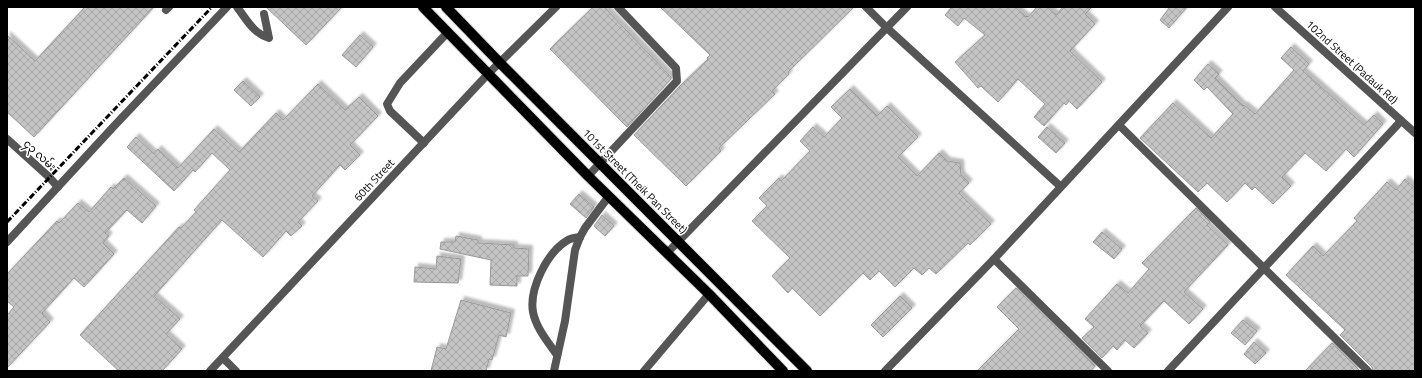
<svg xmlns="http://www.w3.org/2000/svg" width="1422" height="378" font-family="'Titillium Web','Noto Sans Myanmar',sans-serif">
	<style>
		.building { fill: url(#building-cross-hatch); stroke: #999; filter: url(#shadow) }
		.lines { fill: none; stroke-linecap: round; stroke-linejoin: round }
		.primary-casing { stroke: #dbdbdb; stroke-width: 12 }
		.service { stroke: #555; stroke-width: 8 }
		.minor { stroke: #555; stroke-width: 8 }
		.primary { stroke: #000; stroke-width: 10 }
		.rail { stroke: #000; stroke-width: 3; stroke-dasharray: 6 2 1 2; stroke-linecap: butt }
		.labels { text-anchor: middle; stroke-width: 3; stroke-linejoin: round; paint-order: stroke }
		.street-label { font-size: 11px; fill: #000; stroke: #fff }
	</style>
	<defs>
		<pattern id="building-cross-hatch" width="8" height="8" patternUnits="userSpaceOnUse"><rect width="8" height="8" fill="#c4c4c4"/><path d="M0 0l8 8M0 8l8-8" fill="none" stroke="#a7a7a7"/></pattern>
		<filter id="shadow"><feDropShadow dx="3.5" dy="-3.5" stdDeviation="1" flood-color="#0004"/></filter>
	</defs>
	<rect width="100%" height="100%" fill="#fff"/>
	<g class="building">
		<path d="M 85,7 L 154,7 L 34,137 L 7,112 L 7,35 L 35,61 Z"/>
		<path d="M 266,7 L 342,7 L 306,45 Z"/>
		<path d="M 593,7 L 604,7 L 671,77 L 671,79 L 627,127 L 550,49 Z"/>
		<path d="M 660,7 L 854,7 L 788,72 L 789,74 L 772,91 L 775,94 L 719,148 L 721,151 L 686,186 L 634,135 L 680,86 L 708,59 L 707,58 L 710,55 Z"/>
		<path d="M 950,7 L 1015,7 L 1026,17 L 1027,16 L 1028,17 L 1037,7 L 1047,7 L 1056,15 L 1063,7 L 1092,7 L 1085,14 L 1095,24 L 1070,51 L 1102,82 L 1077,109 L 1069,101 L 1066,105 L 1064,103 L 1044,126 L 1034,117 L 1045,104 L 1018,79 L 998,102 L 981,86 L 978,88 L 955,62 L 985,35 L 964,18 L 958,26 L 945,15 L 951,8 Z"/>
		<path d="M 1170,7 L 1187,7 L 1169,28 L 1160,20 Z"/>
		<path d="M 360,35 L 373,47 L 356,67 L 342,55 Z"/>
		<path d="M 1291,47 L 1309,64 L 1303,71 L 1364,125 L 1374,115 L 1383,124 L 1354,157 L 1346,149 L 1326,171 L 1305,153 L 1282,177 L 1291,186 L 1273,204 L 1255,187 L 1252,190 L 1245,183 L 1227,202 L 1207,183 L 1198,192 L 1140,138 L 1173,103 L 1211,138 L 1233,114 L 1207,87 L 1204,90 L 1194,80 L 1208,64 L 1219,74 L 1215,78 L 1243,106 L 1244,105 L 1255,114 L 1294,70 L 1281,58 Z"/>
		<path d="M 243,81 L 260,97 L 251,106 L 234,90 Z"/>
		<path d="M 318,84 L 345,110 L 359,97 L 378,116 L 350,145 L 360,155 L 345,170 L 340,165 L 312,196 L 318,201 L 298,222 L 302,226 L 291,236 L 286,231 L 263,257 L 222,220 L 154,296 L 180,319 L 166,334 L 182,349 L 162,371 L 119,371 L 80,335 L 179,227 L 181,228 L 196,212 L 194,210 L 230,170 L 212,153 L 195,172 L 193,170 L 174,191 L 127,147 L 136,137 L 154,154 L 158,149 L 178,168 L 214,129 L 239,152 L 276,113 L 283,120 Z"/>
		<path d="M 850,89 L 877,116 L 887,106 L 918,137 L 898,157 L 917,176 L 939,153 L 947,161 L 960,163 L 961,175 L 969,183 L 959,193 L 991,224 L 970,245 L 968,243 L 936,274 L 929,268 L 922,275 L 914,268 L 895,287 L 879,271 L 870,280 L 863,273 L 820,316 L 792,288 L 788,293 L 772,276 L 790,258 L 752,221 L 767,206 L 759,198 L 779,178 L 781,181 L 810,151 L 800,141 L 813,127 L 824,137 L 842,118 L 831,107 Z"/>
		<path d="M 1047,127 L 1065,143 L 1056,153 L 1038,137 Z"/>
		<path d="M 124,178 L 156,206 L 142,223 L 127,210 L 105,233 L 109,236 L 103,243 L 114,254 L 84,287 L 74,278 L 42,313 L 50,322 L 7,368 L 7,315 L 14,307 L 7,301 L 7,274 L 57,221 L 59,223 L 78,203 L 89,212 L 111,187 L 113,189 Z"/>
		<path d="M 1405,179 L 1415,188 L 1415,371 L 1373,371 L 1372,367 L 1340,335 L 1345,330 L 1286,275 L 1313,246 L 1323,256 L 1357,221 L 1354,218 L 1387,182 L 1396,190 Z"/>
		<path d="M 579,194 L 594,207 L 586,218 L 570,204 Z"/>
		<path d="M 1196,208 L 1210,222 L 1207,225 L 1228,245 L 1184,292 L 1203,309 L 1189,324 L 1164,301 L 1140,326 L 1148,333 L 1134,348 L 1125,340 L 1117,350 L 1113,346 L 1102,358 L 1082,338 L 1094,327 L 1085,319 L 1117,284 L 1128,293 L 1149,269 L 1142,263 Z"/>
		<path d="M 602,215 L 614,226 L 605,236 L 594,226 Z"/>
		<path d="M 1102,232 L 1122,249 L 1114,259 L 1093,242 Z"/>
		<path d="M 456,236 L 478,240 L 478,243 L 514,245 L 514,248 L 529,249 L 528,276 L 517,276 L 517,286 L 490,285 L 491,260 L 440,249 L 441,242 L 455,242 Z"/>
		<path d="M 437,256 L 461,259 L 458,283 L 414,282 L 415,267 L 436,269 Z"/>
		<path d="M 1016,288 L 1095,366 L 1091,371 L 977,371 L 1019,329 L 997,307 Z"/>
		<path d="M 900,296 L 912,308 L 883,337 L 871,325 Z"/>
		<path d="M 461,300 L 511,313 L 506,337 L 499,335 L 492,360 L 489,359 L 486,371 L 431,371 L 437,347 L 446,349 Z"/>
		<path d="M 1243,320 L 1257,331 L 1245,345 L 1231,333 Z"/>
		<path d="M 1254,342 L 1266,353 L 1255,364 L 1244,354 Z"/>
		<path d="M 1332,343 L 1360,371 L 1305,371 Z"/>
	</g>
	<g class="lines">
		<defs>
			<g id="primary">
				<path d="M 423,7 L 588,176 L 709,294 L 783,371"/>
				<path d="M 446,7 L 500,63 L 807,371"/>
			</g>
		</defs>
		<use href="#primary" class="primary-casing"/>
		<g class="service">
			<path d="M 237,7 C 247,20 253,33 269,38 L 264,14"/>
			<path d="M 166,10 L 169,7"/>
			<path d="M 588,176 L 677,81 L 676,68 L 618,7"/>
			<path d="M 557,355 C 548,342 536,328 533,312 C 529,289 547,252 568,240 C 571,238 576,238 580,237"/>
			<path d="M 554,371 L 565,321 L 575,250 L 580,237 L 585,228 L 609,196"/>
			<path d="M 644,371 L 709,294"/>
		</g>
		<g class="minor">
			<path d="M 866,7 L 887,28 L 1060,186"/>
			<path d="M 1275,7 L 1415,133"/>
			<path d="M 1119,125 L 1368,371"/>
			<path d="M 7,139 L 49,177 L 58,187"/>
			<path d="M 424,143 L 390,111 L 387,104 L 400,83 L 448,32"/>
			<path d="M 7,242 L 115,125 L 227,7"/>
			<path d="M 667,253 L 907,7"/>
			<path d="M 994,259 L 1108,371"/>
			<path d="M 223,358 L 236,371"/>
			<path d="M 210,371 L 488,74 L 556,7"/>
			<path d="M 885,371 L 994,259 L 1228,7"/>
			<path d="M 1168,371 L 1401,121"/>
		</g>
		<use href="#primary" class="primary"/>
		<path class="rail" d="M 7,222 L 212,7"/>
	</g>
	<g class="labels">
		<g class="street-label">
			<text transform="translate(1352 62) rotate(42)" y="4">102nd Street (Padauk Rd)</text>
			<text transform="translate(40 155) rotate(43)" y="4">၄၃ လမ်း</text>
			<text transform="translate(374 180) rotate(-47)" y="4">60th Street</text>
			<text transform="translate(635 181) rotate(45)" y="4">101st Street (Theik Pan Street)</text>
		</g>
	</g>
	<rect width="1422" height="378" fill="none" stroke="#000000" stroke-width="16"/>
</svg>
